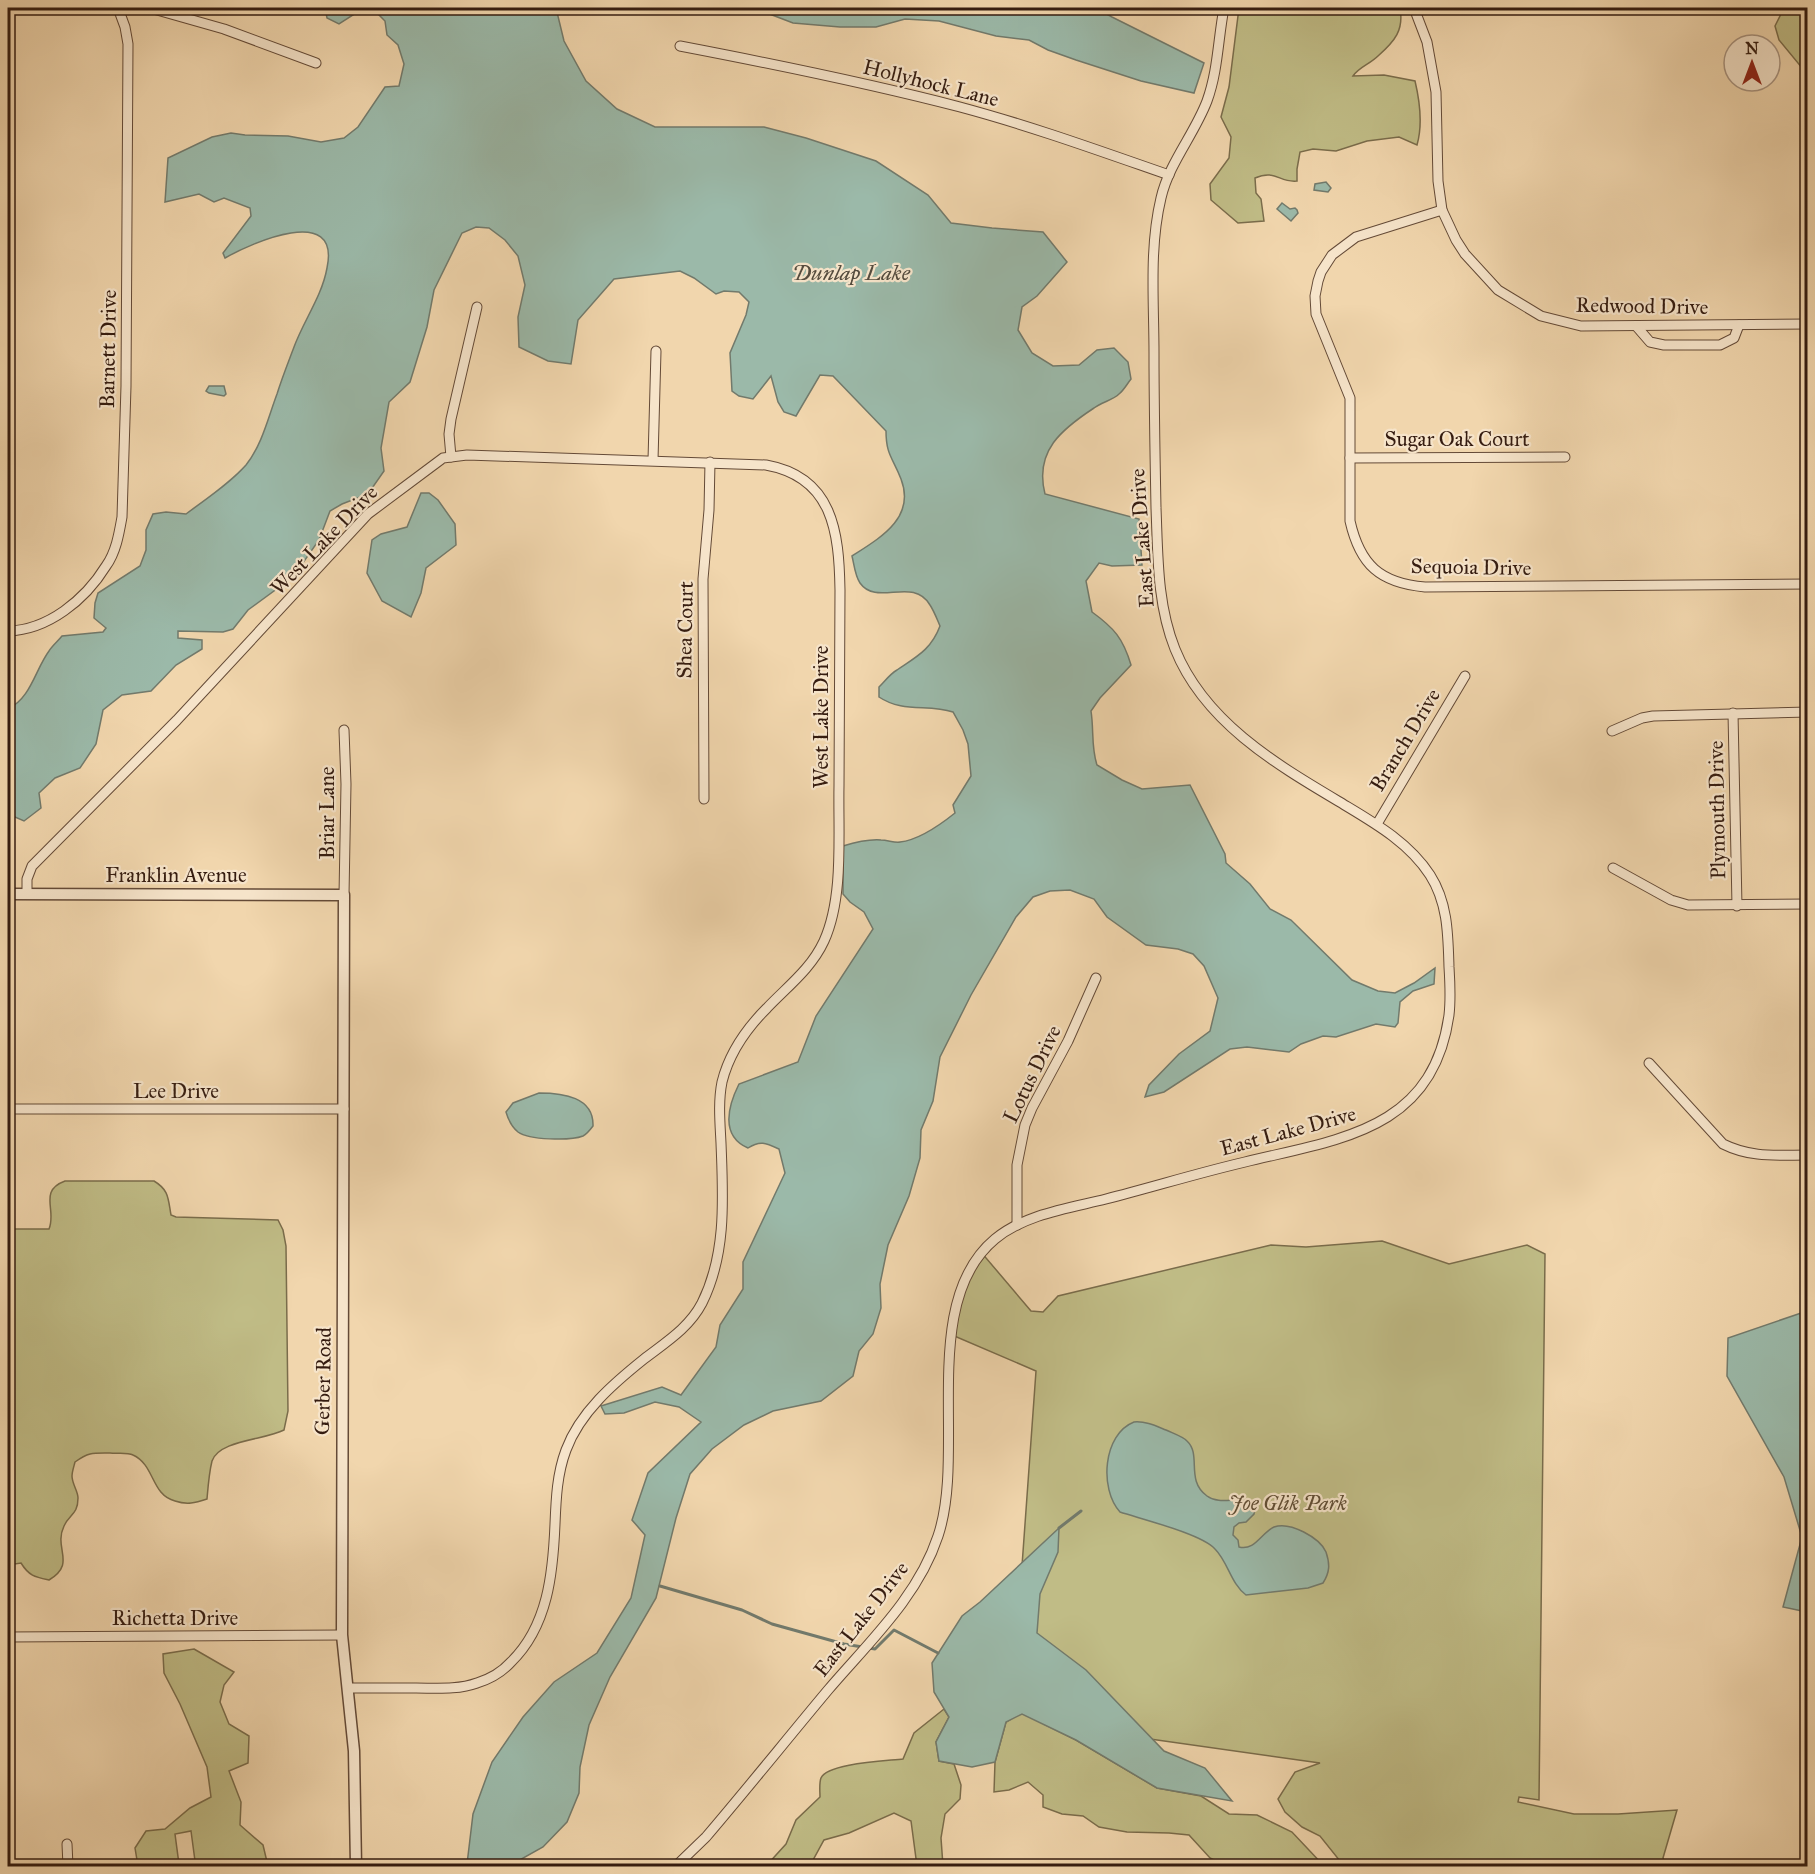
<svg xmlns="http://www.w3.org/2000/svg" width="1815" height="1874" font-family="'IM FELL Great Primer',serif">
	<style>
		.green { fill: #c0bc86; stroke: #7a6c4b; stroke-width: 1.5; fill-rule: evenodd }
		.water { fill: #9bb9a9; stroke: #727a6c; stroke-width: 1.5 }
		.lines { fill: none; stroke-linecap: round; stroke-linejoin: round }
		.stream { stroke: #727a6c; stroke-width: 3 }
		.minor-casing { stroke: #644a37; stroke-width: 11 }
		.tertiary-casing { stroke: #644a37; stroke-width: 13 }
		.minor { stroke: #f6e4ca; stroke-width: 9 }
		.tertiary { stroke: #f6e4ca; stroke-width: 10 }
		.labels { text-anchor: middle; stroke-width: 4.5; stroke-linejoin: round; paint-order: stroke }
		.street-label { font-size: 21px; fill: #351c10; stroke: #f6e4ca }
		.park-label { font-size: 21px; font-style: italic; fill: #5f4c33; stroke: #f6e4ca }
		.water-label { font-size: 22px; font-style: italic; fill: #544b3e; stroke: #f6e4ca }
	</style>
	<rect width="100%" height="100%" fill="#f1d6ad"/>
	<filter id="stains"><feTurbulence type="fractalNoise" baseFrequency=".00333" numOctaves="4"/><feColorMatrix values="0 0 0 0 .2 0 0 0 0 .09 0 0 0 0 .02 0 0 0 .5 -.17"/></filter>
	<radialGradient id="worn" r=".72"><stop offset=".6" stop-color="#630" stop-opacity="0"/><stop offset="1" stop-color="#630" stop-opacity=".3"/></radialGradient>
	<g class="green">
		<path d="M 1239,8 L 1400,8 C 1404,30 1395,41 1378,56 C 1370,64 1359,67 1353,76 L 1384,75 L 1415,81 C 1420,102 1423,124 1417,145 L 1399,137 L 1367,141 L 1336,151 L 1313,149 L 1300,152 L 1297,169 L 1297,181 C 1279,183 1276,169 1255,178 L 1256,193 L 1261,199 L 1264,221 L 1238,223 L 1211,200 L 1210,184 L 1229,158 L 1231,137 L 1221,117 L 1229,87 Z"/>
		<path d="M 1784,8 L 1807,8 L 1807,74 L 1779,40 L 1775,26 Z"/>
		<path d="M 65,1181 L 154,1181 C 169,1190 168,1198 171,1215 L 176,1217 L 278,1220 L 283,1230 L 286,1246 L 288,1411 L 284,1430 C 265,1440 219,1440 212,1461 C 209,1473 208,1487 207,1499 C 195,1503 187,1505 175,1501 C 151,1495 155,1465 133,1455 C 127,1452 117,1454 110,1453 C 93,1453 89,1452 75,1462 C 74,1466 72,1472 72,1476 C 72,1484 78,1491 78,1498 C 78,1515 69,1514 64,1526 C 53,1549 77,1563 49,1580 C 35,1577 29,1576 21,1563 L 8,1565 L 8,1229 L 49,1229 C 57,1210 38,1191 65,1181 Z"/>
		<path d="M 1382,1241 L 1449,1264 L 1527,1245 L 1545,1254 L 1539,1800 L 1519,1797 L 1518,1802 L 1574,1814 L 1618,1814 L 1677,1810 L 1663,1858 L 1667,1866 L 1344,1866 L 1320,1836 L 1302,1827 L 1285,1812 L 1278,1799 L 1295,1772 L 1320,1763 L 1044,1724 L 1076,1740 L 1157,1788 L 1201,1796 L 1229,1814 L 1257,1815 L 1292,1832 L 1324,1866 L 1256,1865 L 1226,1866 L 1210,1858 L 1189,1835 L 1169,1833 L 1127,1832 L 1099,1827 L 1083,1816 L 1062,1814 L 1043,1807 L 1043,1795 L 1028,1782 L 1009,1790 L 994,1792 L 995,1762 L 1006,1722 L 1011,1719 L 1036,1371 L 952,1335 L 956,1305 L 981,1252 L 1031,1311 L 1043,1312 L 1058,1296 L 1271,1245 L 1306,1247 Z"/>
		<path d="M 194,1649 L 234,1672 L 224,1685 L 220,1702 L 229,1724 L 249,1736 L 248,1763 L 229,1771 L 241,1802 L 240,1825 L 263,1845 L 268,1866 L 138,1866 L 135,1848 L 146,1831 L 165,1829 L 190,1808 L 211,1797 L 207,1767 L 180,1704 L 164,1673 L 163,1654 ZM 191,1831 L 195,1861 L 179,1864 L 175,1834 Z"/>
		<path d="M 944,1709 L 949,1717 L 936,1742 L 939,1761 L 954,1764 L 961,1785 L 960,1799 L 945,1814 L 941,1838 L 943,1866 L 917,1866 L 911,1821 L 894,1813 L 849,1833 L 824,1840 L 812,1862 L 812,1866 L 766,1866 L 786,1844 L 796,1820 L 820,1797 C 820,1792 819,1783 821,1778 C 827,1763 887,1761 903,1759 L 914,1733 Z"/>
	</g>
	<g class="water">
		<path d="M 325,8 L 364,8 L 339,24 L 327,18 Z"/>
		<path d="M 366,8 L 556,8 L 564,41 L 586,81 L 617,109 L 655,127 L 764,127 L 806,138 L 876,161 L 928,195 L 951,223 L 992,228 L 1043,232 L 1067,262 L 1037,296 L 1022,307 L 1018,330 L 1032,353 L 1053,366 L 1079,365 L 1097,350 L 1114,348 L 1128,362 L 1131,379 C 1127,384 1124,390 1119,394 C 1113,400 1102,402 1094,408 C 1062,429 1034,451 1045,494 L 1139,519 L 1142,565 L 1112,566 L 1099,563 L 1086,581 L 1092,612 C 1114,628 1123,638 1131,665 L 1100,698 L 1091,711 C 1094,730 1091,747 1097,765 L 1122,780 L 1142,789 L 1190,785 L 1225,854 L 1226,863 L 1250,884 L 1270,909 L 1291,920 L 1352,980 L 1378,991 L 1395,993 L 1414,983 L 1435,968 L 1434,984 L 1413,991 L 1400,1002 L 1398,1023 L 1395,1027 L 1376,1024 L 1336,1037 L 1323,1036 L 1301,1044 L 1289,1052 L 1247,1047 L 1230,1049 L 1164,1092 L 1145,1097 L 1149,1085 L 1179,1054 L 1210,1031 L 1218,998 L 1204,966 L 1193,954 L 1178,949 L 1146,945 L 1107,917 L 1094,899 L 1070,890 L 1050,891 L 1033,897 L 1016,917 L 971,995 L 940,1057 L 933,1101 L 921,1130 L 920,1158 L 909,1196 L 888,1245 L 880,1284 L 881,1308 L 873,1334 L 859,1351 L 853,1376 L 821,1401 L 773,1411 L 744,1425 L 712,1449 L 690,1474 L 676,1518 L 656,1598 L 610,1677 L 589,1725 L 580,1767 L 579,1793 L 567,1822 L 543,1847 L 509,1866 L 399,1866 L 402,1862 L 467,1864 L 473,1814 L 492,1762 L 523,1717 L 554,1682 L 597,1653 L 631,1598 L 645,1535 L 632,1520 L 648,1473 L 701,1422 L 679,1407 L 655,1402 L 624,1413 L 605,1414 L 601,1406 L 662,1387 L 681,1395 L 716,1347 L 720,1325 L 743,1289 L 743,1262 L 785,1173 L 779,1149 C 766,1143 760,1140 748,1148 C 720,1136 728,1106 739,1084 L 798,1062 L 816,1016 L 873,929 L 864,912 L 850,902 L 843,894 L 843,846 C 856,842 868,839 881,840 C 888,840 894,843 900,842 C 919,840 940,825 955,813 L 953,805 L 971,776 L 968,744 L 963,730 L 953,712 C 927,704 903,713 879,697 L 879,687 C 885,681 890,674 897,670 C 916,657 931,650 940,626 C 937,619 934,611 930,605 C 913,576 877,607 860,583 C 855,576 854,564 852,556 C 880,538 916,518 901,479 C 893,458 886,455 886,431 L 833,376 L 820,375 L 796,416 L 784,412 L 778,402 L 771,376 L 753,399 L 739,396 L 732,391 L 730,353 L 746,315 L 749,302 L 739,292 L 724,291 L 716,294 L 694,278 L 680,271 L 614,279 L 578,320 L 571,364 L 548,361 L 519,347 L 518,317 L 525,285 L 518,256 L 505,240 L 489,228 L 476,227 L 462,233 L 434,290 L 427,327 L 410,382 L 389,402 L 381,448 L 384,471 L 368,494 L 342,504 L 330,511 L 319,540 L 293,577 L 248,610 L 233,629 L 223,632 L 178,631 L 178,638 L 202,640 L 202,649 L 176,665 L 151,691 L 122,695 L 103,710 L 96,744 L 80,768 L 55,778 L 39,793 L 41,808 L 24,821 L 8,814 L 8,709 C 31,698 35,670 49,651 C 52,646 58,641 62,636 L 103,632 L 106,628 L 94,618 L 95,603 L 98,593 L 140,566 L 146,550 L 146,530 L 153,514 L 166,512 L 186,514 C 206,499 229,484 246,465 C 262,445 268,418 277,394 C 282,378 288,363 294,347 C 304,320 322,296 327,268 C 341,203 251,243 225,258 L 223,253 L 251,216 L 250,208 L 224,198 L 214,202 L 199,194 L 165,202 L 168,158 L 212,137 L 231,133 L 245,135 L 288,136 L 321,142 L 344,138 L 358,127 L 385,87 L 399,86 L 404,64 L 398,45 L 387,35 L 385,21 L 376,12 Z"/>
		<path d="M 754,8 L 1096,8 L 1112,17 L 1204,63 L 1194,93 L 1141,81 L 1076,60 L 1048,50 L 1029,40 L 996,36 L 939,21 L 905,19 L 876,27 L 840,27 L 793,23 Z"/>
		<path d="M 1326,182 L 1331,188 L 1328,192 L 1314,190 L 1315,184 Z"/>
		<path d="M 1282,203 L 1290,209 L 1295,208 L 1297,210 L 1298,213 L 1291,221 L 1277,209 Z"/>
		<path d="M 209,386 L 224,386 L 226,394 L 224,396 L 209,393 L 206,391 Z"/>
		<path d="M 421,493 L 429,493 L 438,500 L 455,524 L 456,545 L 426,568 L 421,593 L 411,617 L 382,601 L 367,573 L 372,540 L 381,534 L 407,527 Z"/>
		<path d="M 539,1093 C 563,1093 594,1097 593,1126 C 590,1130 587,1134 583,1136 C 570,1141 529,1140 518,1132 C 512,1127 508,1119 506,1112 L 513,1103 Z"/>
		<path d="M 1807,1311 L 1808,1311 L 1807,1612 L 1783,1607 L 1802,1537 L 1784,1477 L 1727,1376 L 1728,1338 Z"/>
		<path d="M 1134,1422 C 1146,1421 1156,1426 1166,1430 C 1172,1433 1182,1436 1187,1441 C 1202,1455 1185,1480 1207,1496 C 1222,1507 1242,1493 1256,1505 L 1254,1514 L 1246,1522 L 1239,1523 L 1234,1527 L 1233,1535 L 1238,1540 L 1239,1547 C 1255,1551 1261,1533 1274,1527 C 1290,1521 1320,1538 1326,1552 C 1330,1564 1330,1572 1323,1583 L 1308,1588 L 1246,1595 C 1231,1584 1228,1562 1215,1549 C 1202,1534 1141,1519 1120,1512 C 1099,1489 1103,1434 1134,1422 Z"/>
		<path d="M 1059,1528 L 1058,1552 L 1040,1594 L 1037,1633 L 1086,1670 L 1164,1751 L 1205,1768 L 1232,1801 L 1157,1788 L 1076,1740 L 1022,1714 L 1006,1722 L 995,1762 L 972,1767 L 939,1761 L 936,1742 L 949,1717 L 934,1692 L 932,1663 L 962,1616 L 980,1602 Z"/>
	</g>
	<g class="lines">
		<g class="stream">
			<path d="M 1059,1528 L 1081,1511"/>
			<path d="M 660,1586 L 742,1610 L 772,1624 L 844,1644 L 875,1649 L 894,1630 L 938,1653"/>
		</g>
		<defs>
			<g id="minor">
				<path d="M 150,8 L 224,29 L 316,63"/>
				<path d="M 1414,8 L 1427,42 L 1436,92 L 1438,181 L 1442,210 L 1456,240 L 1465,254 L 1498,290 L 1541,316 L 1581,326 L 1808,324"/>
				<path d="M 680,46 C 774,64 868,83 960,107 C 1031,126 1100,151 1169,175"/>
				<path d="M 1442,210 L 1356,237 L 1332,255 L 1321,272 L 1318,281 L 1315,296 L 1316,314 L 1350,398 L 1350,521 C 1360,565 1380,583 1425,587 L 1808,584"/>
				<path d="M 1637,327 L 1650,342 L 1664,345 L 1720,345 L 1734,338 L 1739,325"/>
				<path d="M 451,457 L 449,434 L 451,419 L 477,307"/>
				<path d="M 1350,458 L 1565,457"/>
				<path d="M 653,460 L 656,351"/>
				<path d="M 8,631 C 48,630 85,600 106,566 C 116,552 119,534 122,517 L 126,386 L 128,44 L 125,27 L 118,8"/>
				<path d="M 1733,713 L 1737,906"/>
				<path d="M 344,730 L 346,784 L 344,895"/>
				<path d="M 1612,731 L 1642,718 L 1653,716 L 1808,712"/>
				<path d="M 704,799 L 703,579 L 709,510 L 710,462"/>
				<path d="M 1377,824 L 1465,676"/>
				<path d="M 1613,868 L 1671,900 L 1688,905 L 1808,904"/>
				<path d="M 27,894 L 27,879 L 32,866 L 177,720 L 368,514 L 443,458 L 467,455 L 766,465 C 833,477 839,532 840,590 C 840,655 839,721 839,786 C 838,834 844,897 824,941 C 811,969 788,986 767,1008 C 747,1028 729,1054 722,1082 C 718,1102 720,1123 721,1143 C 723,1196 727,1253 702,1303 C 689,1328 666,1342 644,1359 C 614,1383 580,1412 566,1450 C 557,1474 556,1499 555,1524 C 553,1573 548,1626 511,1662 C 502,1672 490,1679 477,1683 C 458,1690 436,1688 416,1688 C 394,1688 371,1688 348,1688"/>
				<path d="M 1649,1063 L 1723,1144 C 1751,1158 1776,1155 1808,1155"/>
				<path d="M 8,1109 L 344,1109"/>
				<path d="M 1017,1225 L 1017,1165 L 1025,1125 L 1032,1108 L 1068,1041 L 1096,978"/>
				<path d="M 8,1637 L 342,1635"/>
				<path d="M 67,1844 L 68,1866"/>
				<path d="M 676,1866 L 706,1837 C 747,1789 787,1739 828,1690 C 868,1643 918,1597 938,1536 C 967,1450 918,1303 995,1239 C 1025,1214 1070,1208 1106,1199 C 1153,1187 1198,1173 1245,1162 C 1339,1139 1433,1131 1449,1015 C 1451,998 1450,983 1449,967 C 1448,935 1448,903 1430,875 C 1408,841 1371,821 1338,801 C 1274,763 1204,721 1175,649 C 1157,604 1158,556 1156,508 C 1155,456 1154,405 1154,353 C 1154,302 1149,248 1161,198 C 1169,163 1194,135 1207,101 C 1218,71 1218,39 1224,8"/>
			</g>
			<path id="tertiary" d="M 8,894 L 344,895 L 342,1635 L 354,1751 L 356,1866"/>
		</defs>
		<use href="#minor" class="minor-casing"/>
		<use href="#tertiary" class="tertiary-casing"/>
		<use href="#minor" class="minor"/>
		<use href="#tertiary" class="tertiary"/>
	</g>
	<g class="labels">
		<g class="street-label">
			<text transform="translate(931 83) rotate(14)" y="7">Hollyhock Lane</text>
			<text transform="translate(1642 306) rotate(1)" y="7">Redwood Drive</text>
			<text transform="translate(108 349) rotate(-89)" y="7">Barnett Drive</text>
			<text x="1457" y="446">Sugar Oak Court</text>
			<text transform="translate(1142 538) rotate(-94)" y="7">East Lake Drive</text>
			<text transform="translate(324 540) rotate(-46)" y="7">West Lake Drive</text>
			<text transform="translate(1471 567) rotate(1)" y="7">Sequoia Drive</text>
			<text transform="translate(685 630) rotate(-89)" y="7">Shea Court</text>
			<text transform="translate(821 717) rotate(-90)" y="7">West Lake Drive</text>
			<text transform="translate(1405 740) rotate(-59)" y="7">Branch Drive</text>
			<text transform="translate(1717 810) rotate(-91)" y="7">Plymouth Drive</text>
			<text transform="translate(327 813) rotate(-90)" y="7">Briar Lane</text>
			<text x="176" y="882">Franklin Avenue</text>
			<text transform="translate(1032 1074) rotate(-64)" y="7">Lotus Drive</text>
			<text x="176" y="1098">Lee Drive</text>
			<text transform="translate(1288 1131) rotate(-15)" y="7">East Lake Drive</text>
			<text transform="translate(323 1381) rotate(-89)" y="7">Gerber Road</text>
			<text x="175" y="1625">Richetta Drive</text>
			<text transform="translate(861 1619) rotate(-52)" y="7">East Lake Drive</text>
		</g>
		<g class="park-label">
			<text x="1288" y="1510">Joe Glik Park</text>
		</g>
		<g class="water-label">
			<text x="851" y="280">Dunlap Lake</text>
		</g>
	</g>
	<rect width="1815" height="1874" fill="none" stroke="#f1d6ad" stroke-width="30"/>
	<rect x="9" y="9" width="1797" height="1856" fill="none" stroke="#351c10" stroke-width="3"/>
	<rect x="15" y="15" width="1785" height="1844" fill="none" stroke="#351c10" stroke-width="1.5"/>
	<g transform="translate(1752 63)"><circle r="28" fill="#f6e4ca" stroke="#a99480" stroke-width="1.5"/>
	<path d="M0-4.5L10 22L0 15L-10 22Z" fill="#8f2418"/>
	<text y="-9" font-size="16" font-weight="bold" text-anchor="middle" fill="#351c10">N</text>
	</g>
	<rect width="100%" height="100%" filter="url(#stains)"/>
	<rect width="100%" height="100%" fill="url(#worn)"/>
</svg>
